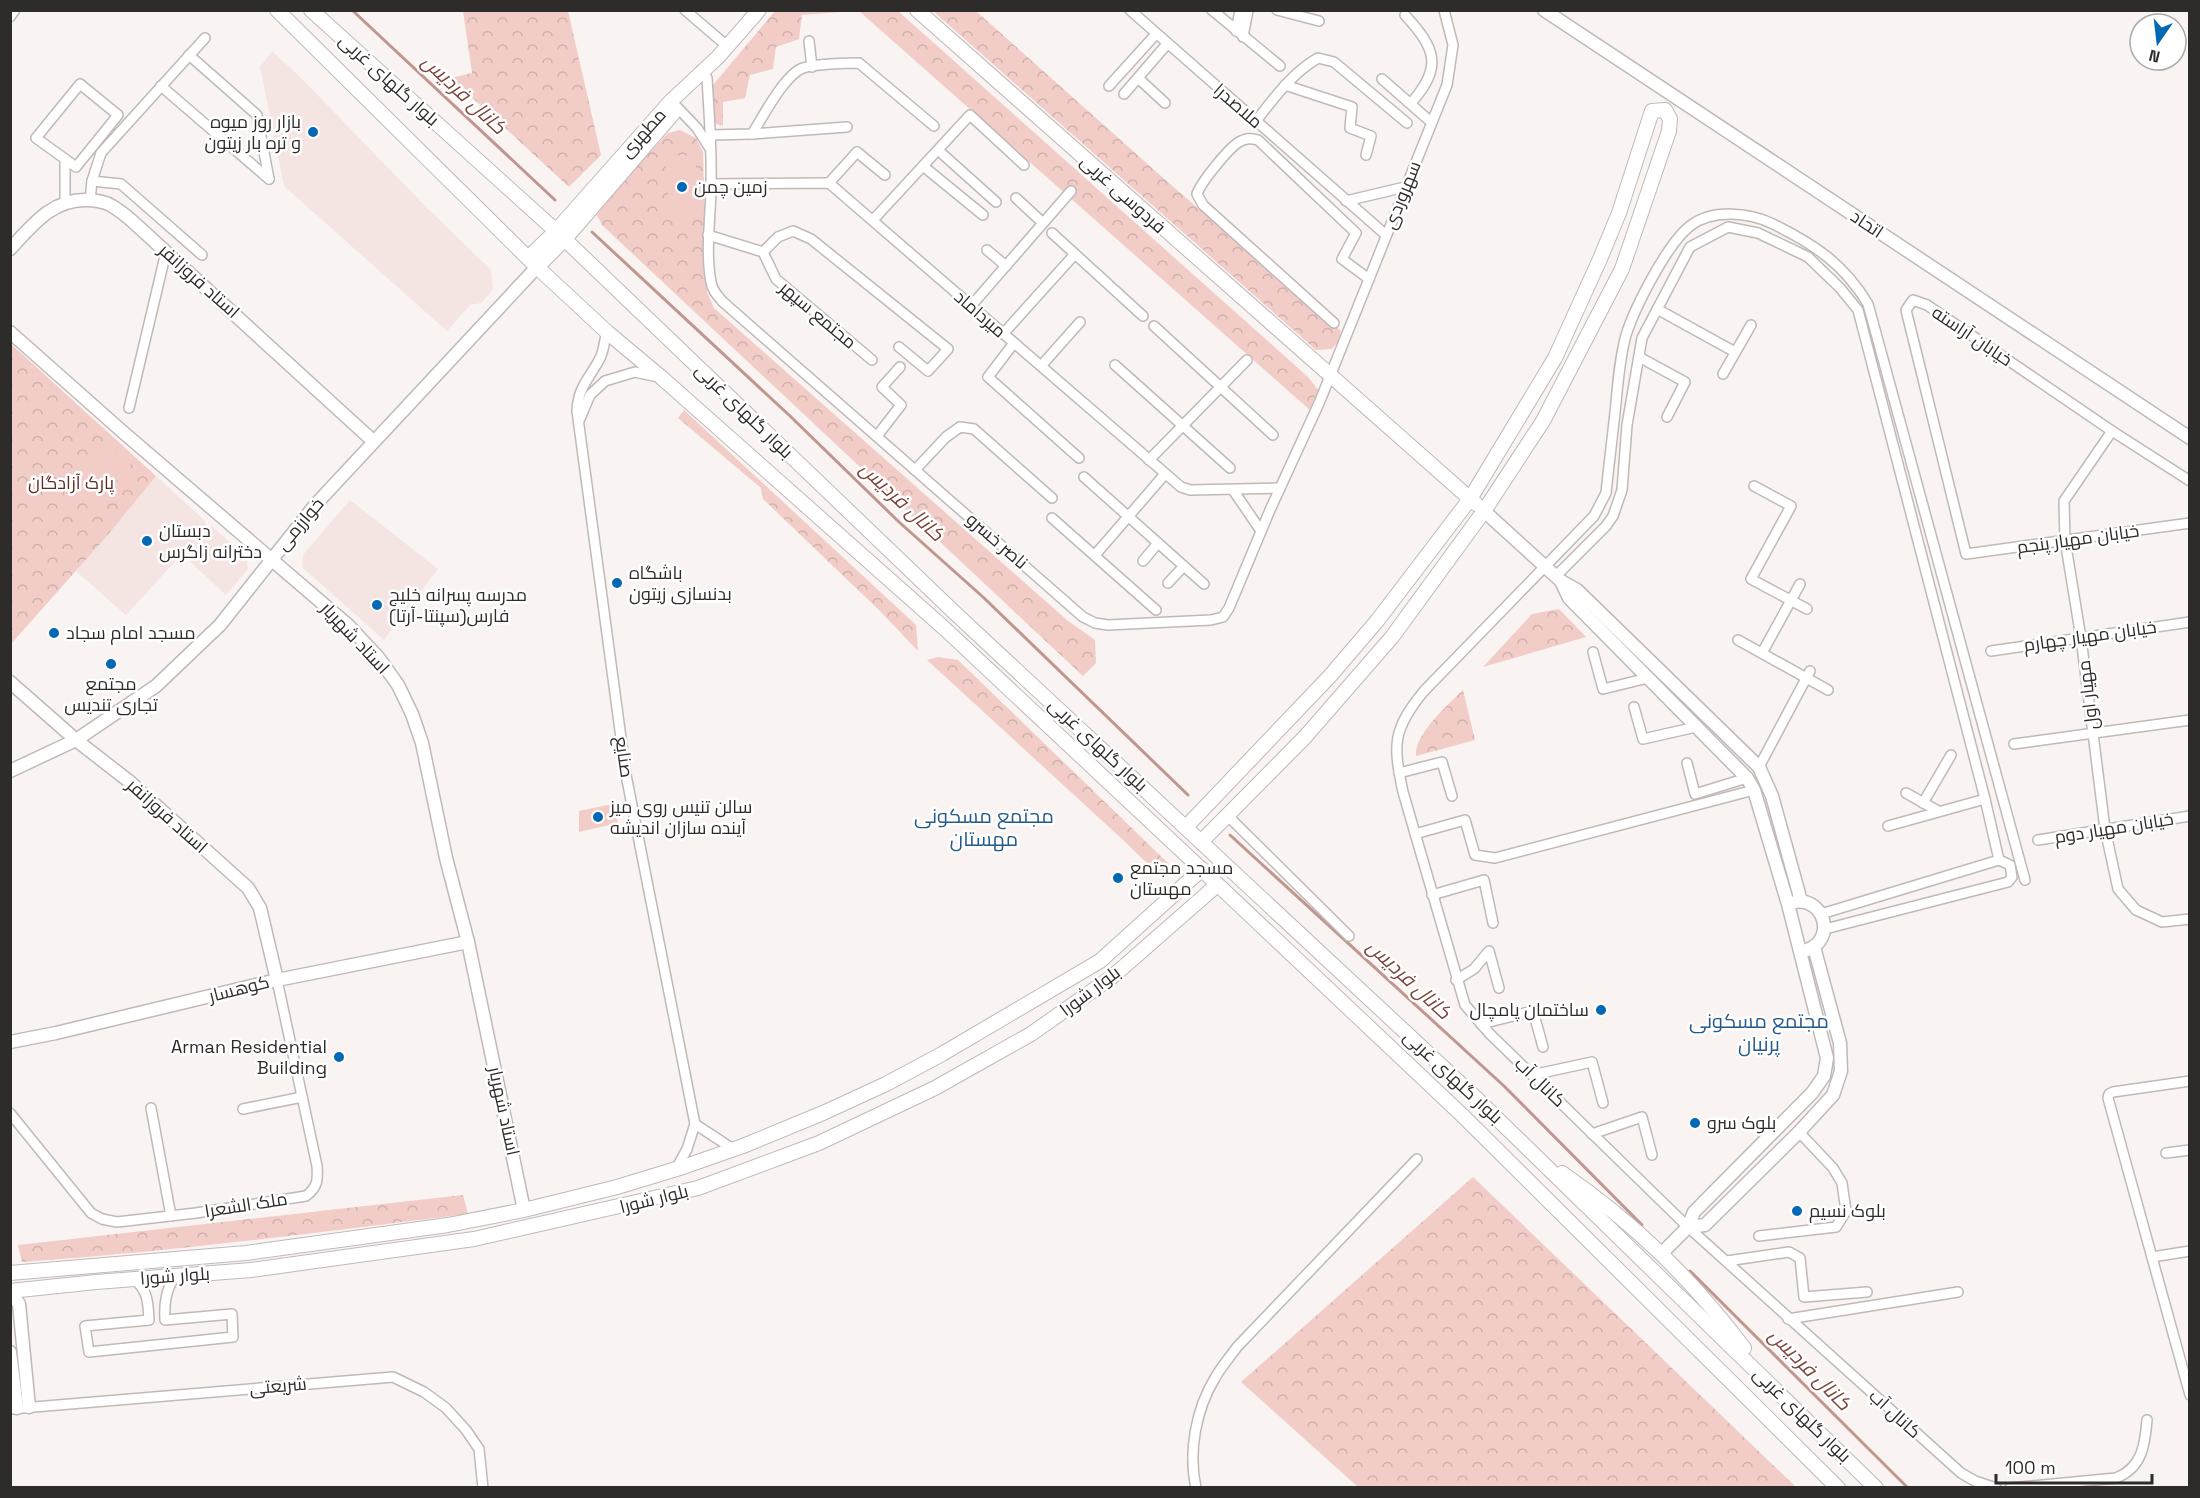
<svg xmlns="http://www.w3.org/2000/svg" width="2200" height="1498" font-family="'Space Grotesk',Cairo,sans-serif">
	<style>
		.built { fill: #f5e5e2 }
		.forest { fill: url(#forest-crowns) }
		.garden { fill: #f2cdc7 }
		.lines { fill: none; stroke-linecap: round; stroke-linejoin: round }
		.stream { stroke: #c09790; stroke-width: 3 }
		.minor-casing { stroke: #c0b9b8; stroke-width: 12 }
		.tertiary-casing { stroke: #c0b9b8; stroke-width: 15 }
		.secondary-casing { stroke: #c0b9b8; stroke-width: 16 }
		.minor { stroke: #fff; stroke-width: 9 }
		.tertiary { stroke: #fff; stroke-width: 12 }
		.secondary { stroke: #fff; stroke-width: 14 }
		.poi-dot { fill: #0168b4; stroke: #fff; stroke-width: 2 }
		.labels { text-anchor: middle; stroke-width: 5; stroke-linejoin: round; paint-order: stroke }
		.street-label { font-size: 18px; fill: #2e2c2b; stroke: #fff }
		.poi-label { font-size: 18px; fill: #2e2c2b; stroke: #fff; text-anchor: start }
		.park-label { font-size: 18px; fill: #602a23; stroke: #fff }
		.water-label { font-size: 20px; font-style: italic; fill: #7c433b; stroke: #fff }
		.neighbourhood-label { font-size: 20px; fill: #255a8c; stroke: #fff }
	</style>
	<defs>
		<pattern id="forest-crowns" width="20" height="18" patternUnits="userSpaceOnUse" patternTransform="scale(1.5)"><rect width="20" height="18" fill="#f2cdc7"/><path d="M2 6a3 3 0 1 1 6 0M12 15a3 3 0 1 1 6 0" fill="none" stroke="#d0b0ab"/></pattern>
	</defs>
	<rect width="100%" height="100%" fill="#f9f3f1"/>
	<g class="built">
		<path d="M 272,51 L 301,78 L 427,208 L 491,270 L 493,290 L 481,303 L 470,305 L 447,331 L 284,186 L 260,67 Z"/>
		<path d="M 156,476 L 205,521 L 206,528 L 193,543 L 211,526 L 246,556 L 248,569 L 226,595 L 182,554 L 126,615 L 76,571 Z"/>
		<path d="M 350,500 L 438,569 L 384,640 L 302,567 L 303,555 Z"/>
	</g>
	<g class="forest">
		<path d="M 463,11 L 568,11 L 601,155 L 569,187 L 451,78 L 472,73 Z"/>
		<path d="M 775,11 L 855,11 L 802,15 L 799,39 L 776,47 L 773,69 L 750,75 L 745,98 L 723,102 L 723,126 L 714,123 L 713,85 Z"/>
		<path d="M 859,11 L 898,11 L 1308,377 L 1319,391 L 1316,405 L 1311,411 Z"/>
		<path d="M 933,11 L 976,11 L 1170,184 L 1341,331 L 1338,342 L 1332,349 L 1316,350 Z"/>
		<path d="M 680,130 L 696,138 L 703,152 L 707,292 L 714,308 L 1068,621 L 1095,640 L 1096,663 L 1083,676 L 602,225 L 597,215 L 616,189 L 668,133 Z"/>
		<path d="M 11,344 L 156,476 L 106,537 L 11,644 Z"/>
		<path d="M 684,410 L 916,625 L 918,651 L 880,611 L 763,499 L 761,488 L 678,418 Z"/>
		<path d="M 1559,609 L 1586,637 L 1483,667 L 1532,614 Z"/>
		<path d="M 938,657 L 958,660 L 1169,864 L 1163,873 L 1156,876 L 1152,868 L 1122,839 L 927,660 Z"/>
		<path d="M 1463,690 L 1475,740 L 1416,756 C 1414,734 1448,705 1463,690 Z"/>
		<path d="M 1473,1177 L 1796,1487 L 1358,1487 L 1241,1382 Z"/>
		<path d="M 463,1195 L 468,1214 C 319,1232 171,1252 22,1262 L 18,1245 Z"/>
	</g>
	<g class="garden">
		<path d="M 665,155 L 695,156 L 700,219 L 670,221 Z"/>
		<path d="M 108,444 L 131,464 L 92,509 L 68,489 Z"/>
		<path d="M 613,804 L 618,823 L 579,832 L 579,811 Z"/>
	</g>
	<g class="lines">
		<g class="stream">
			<path d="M 352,10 L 555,200"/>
			<path d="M 592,232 L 790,416 L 899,522 L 983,597 L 1188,795"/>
			<path d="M 1230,835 L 1504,1086 L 1642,1225"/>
			<path d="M 1690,1271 L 1908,1488"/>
		</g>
		<defs>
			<g id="minor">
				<path d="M 685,10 L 727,46"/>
				<path d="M 1130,10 L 1386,235"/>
				<path d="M 1212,10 L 1280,66"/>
				<path d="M 1277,10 L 1319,21"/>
				<path d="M 1405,15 C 1436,49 1443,67 1411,103"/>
				<path d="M 10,17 L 15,10"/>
				<path d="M 1236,31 L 1240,10"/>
				<path d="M 1243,37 L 1248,10"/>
				<path d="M 809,41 L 812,67"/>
				<path d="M 189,55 L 257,115 L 269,179"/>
				<path d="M 701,70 L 707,78 C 709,113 712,149 711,184 C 711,217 705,250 711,282 C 712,290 717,295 723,302 L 1083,617 L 1095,623 L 1108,625 L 1211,620 L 1223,617 L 1229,608 L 1270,510 L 1320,401 L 1447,85 L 1453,45 L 1444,10"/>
				<path d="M 1138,78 L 1165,103"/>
				<path d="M 1382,79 L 1431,122"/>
				<path d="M 80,84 L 118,115 L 76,167 L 36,138 Z"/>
				<path d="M 1285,85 L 1352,107 L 1350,128 L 1371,136 L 1366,155"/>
				<path d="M 161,86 L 269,179"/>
				<path d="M 1109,86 L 1156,34"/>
				<path d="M 1124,94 L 1167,44"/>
				<path d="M 674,104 L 697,128 L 709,147"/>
				<path d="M 1256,121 C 1274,98 1292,73 1318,58 L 1334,62 L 1407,123"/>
				<path d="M 752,134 C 763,117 784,75 803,68 C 815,64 846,63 859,63 L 934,126"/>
				<path d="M 710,135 L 752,134 L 847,127"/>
				<path d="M 938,150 L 996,202"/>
				<path d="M 923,166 L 983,215"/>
				<path d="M 92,181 L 101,153 L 205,38"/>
				<path d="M 829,183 L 857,152 L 885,175"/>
				<path d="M 711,184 L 829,183 L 1181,487 L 1190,490 L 1280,488"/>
				<path d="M 1016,198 L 1043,223"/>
				<path d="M 90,200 L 92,181 L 121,184 L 202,255"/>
				<path d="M 1346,201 L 1405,187"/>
				<path d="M 65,202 L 65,159"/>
				<path d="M 873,220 L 970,115 L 1024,165"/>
				<path d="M 1052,233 L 1143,316"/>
				<path d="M 708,235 L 763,252 L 776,279 L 872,360"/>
				<path d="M 987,250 L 1006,266"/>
				<path d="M 763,252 L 778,237 L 793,231 L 811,239 L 948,349 L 928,371 L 899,347"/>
				<path d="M 971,306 L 1071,191"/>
				<path d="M 1657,309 L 1735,352"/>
				<path d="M 1334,323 L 1203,205 L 1197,194 C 1201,182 1229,148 1239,142 C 1246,138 1250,138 1258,140 L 1356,233 L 1342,259 L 1369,279"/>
				<path d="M 1154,326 L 1273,435"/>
				<path d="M 607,332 C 604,341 604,352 599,360 C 589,379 578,387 577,411 L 626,775 L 695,1124 L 687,1149 L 676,1169"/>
				<path d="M 1003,334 L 1075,254"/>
				<path d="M 1014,343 L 988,377 L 1079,458"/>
				<path d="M 1639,357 L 1685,382 L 1667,417"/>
				<path d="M 1115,365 L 1230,468"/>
				<path d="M 1041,366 L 1080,322"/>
				<path d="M 1723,374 L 1751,325"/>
				<path d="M 129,408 L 166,252"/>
				<path d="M 579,421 L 590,395 L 605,381 L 635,372 L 658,377"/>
				<path d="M 2112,431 L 2064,501 L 2065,540 L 2081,638 L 2105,829 L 2118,889 L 2136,910 L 2162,922 L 2190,919"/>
				<path d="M 877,436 L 901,405 L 882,387 L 900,367"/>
				<path d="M 1149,460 L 1247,360"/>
				<path d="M 915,470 L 946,437 L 960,427 L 974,429 L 1052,498"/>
				<path d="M 1084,477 L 1204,584"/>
				<path d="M 2190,481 L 2112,431 L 1927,305 L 1913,300 L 1906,310 L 1966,554 L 2190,523"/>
				<path d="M 1754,486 L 1791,506 L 1751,579 L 1807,609"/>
				<path d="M 1233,490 L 1261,531"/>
				<path d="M 1052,518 L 1156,610"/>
				<path d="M 1095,555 L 1165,474"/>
				<path d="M 1143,561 L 1158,543"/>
				<path d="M 1556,576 L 1606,526 L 1613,516 L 1622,490 L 1627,425 L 1642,338 L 1690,247 L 1728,227 L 1758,233 L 1808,257 L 1840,288 L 1858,310 L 1985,799 L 1999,860 L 1821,914"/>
				<path d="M 1168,583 L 1184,566"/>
				<path d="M 1738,640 L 1828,690"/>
				<path d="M 1991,651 L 2190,622"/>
				<path d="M 1593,652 L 1603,689 L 1648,678"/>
				<path d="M 1762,653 L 1800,584"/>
				<path d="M 1634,707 L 1643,739 L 1696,727"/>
				<path d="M 2014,744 L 2190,720"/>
				<path d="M 1687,763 L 1695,794 L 1747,778"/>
				<path d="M 1759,767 L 1810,671"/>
				<path d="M 1399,773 L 1442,762 L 1452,796"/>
				<path d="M 1906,793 L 1938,811"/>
				<path d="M 1923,803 L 1951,755"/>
				<path d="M 1227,815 L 1349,936"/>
				<path d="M 1888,826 L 1985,799"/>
				<path d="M 1415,834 L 1465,820 L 1475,855 L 1495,858 L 1754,790"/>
				<path d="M 2038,840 L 2190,816"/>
				<path d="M 1432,895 L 1484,880 L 1493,923"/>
				<path d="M 1825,929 L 2008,882 L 2012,877 L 2010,865 L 1999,860"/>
				<path d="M 1456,980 L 1474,969 L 1489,951 L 1499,988"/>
				<path d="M 1481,1024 L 1533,1011 L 1543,1047"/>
				<path d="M 1532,1075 L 1592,1062 L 1603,1103"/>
				<path d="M 2190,1081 L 2113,1092 L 2109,1094 L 2108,1098 L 2190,1395"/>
				<path d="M 151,1108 L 171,1216"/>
				<path d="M 243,1109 L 302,1097"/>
				<path d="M 10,1113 L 91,1213 L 102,1219 L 117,1222 L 196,1213 L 306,1196 C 318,1187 318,1179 317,1166 L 277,980"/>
				<path d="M 695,1124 L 733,1149"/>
				<path d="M 1592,1134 L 1642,1117 L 1652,1155"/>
				<path d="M 2166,1153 L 2190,1150"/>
				<path d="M 1759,1236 L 1836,1227 L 1846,1211 L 1842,1183 L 1833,1168 L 1799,1132"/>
				<path d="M 2152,1257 L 2190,1251"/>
				<path d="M 1727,1261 L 1789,1252 L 1800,1258 L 1804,1297 L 1867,1292"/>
				<path d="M 134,1279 C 148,1291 148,1302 149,1320 L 85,1326 L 89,1352 L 233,1337 L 232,1314 L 165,1320 C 164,1303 166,1290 175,1276"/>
				<path d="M 1788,1319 L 1958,1292"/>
				<path d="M 10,1409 L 393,1377 L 424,1392 L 446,1408 L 466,1430 L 479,1449 L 483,1488"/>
				<path d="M 1196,1488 C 1188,1452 1196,1409 1215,1378 C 1221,1367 1230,1357 1237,1347 L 1417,1159"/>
				<path d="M 1996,1488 L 1975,1481 L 1961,1473 L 1688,1227 L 1490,1034 L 1465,1005 L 1403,792 C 1393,745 1392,730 1424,691 L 1594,516 L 1606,493 C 1609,463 1613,433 1616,403 C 1618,380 1620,357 1626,335 C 1635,307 1667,244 1690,226 C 1712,209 1749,212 1773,224 C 1814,244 1844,264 1868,304 L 2025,880"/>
				<path d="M 2010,1488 L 2116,1478 C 2142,1468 2145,1445 2147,1420"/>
			</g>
			<g id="tertiary">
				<path d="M 1544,10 L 2190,438"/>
				<path d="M 10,249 C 32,226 51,200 85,200 C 95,200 104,201 112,206 C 119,210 125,215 131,220 L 373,441"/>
				<path d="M 10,332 L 124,433 L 349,626 L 378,657 L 398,685 L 412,714 L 422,743 L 446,858 L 468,942 L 524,1210"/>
				<path d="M 1484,511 L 1561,581 L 1577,590 L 1759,767 L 1772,796 L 1801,901"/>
				<path d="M 1561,581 L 1569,598 L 1747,778 L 1754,790 L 1788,904 L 1827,1058 L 1824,1076 L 1812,1093 L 1694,1212 L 1688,1227 L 1661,1254"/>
				<path d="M 10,682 L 76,740 L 130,782 L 248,888 L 260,908 L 277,980"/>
				<path d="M 10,771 L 76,740 L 156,686 L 220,625 L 316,504 L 537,267"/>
				<path d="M 1795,902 C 1824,897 1837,939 1807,950"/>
				<path d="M 10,1042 L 56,1033 L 277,980 L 468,942"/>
				<path d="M 1688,1227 L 1705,1225 L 1799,1132 L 1833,1095 L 1841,1071 L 1840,1043 L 1814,947"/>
				<path d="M 10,1291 L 19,1304 L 29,1407"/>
				<path d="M 10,1352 L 17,1408"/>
			</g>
			<g id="secondary">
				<path d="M 277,10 L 537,267 L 607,332 L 662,378 L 944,628 L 1181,850 L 1462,1115 L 1838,1488"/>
				<path d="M 311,10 L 556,231 L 956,614 L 1475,1097 L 1876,1488"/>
				<path d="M 917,10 L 1476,504"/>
				<path d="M 528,258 L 556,231 L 671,101 L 718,57 L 759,10"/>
				<path d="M 537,267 L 565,239 L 676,110"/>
				<path d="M 1186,827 L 1330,676 L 1377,621 L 1470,499 L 1555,358 L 1600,259 L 1619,213 L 1652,111 L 1665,110 L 1670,119 L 1669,131 L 1622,269 L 1543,421 L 1484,511 L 1392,637 L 1305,737 L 1202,841"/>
				<path d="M 1562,1173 C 1634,1223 1691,1278 1744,1348"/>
				<path d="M 10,1273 L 246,1253 L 448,1225 L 524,1210 L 617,1187 L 683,1167 L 743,1146 L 823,1113 L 886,1084 L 942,1054 L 1100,961 L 1202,869"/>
				<path d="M 10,1291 L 96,1282 L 251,1270 L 474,1239 L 698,1188 L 819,1143 L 935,1088 L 1031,1034 L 1112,977 L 1217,885"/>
			</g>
		</defs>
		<use href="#minor" class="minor-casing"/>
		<use href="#tertiary" class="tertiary-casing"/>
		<use href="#secondary" class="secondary-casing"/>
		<use href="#minor" class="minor"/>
		<use href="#tertiary" class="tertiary"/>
		<use href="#secondary" class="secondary"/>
	</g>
	<g class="poi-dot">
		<circle cx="313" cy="132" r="6"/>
		<circle cx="682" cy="187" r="6"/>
		<circle cx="147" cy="541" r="6"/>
		<circle cx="617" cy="583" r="6"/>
		<circle cx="377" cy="605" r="6"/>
		<circle cx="54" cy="633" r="6"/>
		<circle cx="111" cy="664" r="6"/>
		<circle cx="598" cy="817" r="6"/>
		<circle cx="1118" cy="878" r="6"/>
		<circle cx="1601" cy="1010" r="6"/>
		<circle cx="339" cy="1057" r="6"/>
		<circle cx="1695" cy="1123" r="6"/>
		<circle cx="1797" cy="1211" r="6"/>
	</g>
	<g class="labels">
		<g class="street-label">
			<text transform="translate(389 80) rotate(42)" y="6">بلوار گلهای غربی</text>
			<text transform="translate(1238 106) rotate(41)" y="6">ملاصدرا</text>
			<text transform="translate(643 133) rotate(-48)" y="6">مطهری</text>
			<text transform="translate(1123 194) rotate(42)" y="6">فردوسی غربی</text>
			<text transform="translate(1402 195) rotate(-68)" y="6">سهروردی</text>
			<text transform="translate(1867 224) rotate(34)" y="6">اتحاد</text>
			<text transform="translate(199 281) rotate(42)" y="6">استاد فروزانفر</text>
			<text transform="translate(980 314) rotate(41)" y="6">میرداماد</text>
			<text transform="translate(818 315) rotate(40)" y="6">مجتمع سپهر</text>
			<text transform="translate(1972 336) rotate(34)" y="6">خیابان آراسته</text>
			<text transform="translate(744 411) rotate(44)" y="6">بلوار گلهای غربی</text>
			<text transform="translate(300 524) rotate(-50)" y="6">خوارزمی</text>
			<text transform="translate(2078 539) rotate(-8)" y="6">خیابان مهیار پنجم</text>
			<text transform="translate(997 541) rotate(41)" y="6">ناصر خسرو</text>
			<text transform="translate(2090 636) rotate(-8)" y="6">خیابان مهیار چهارم</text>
			<text transform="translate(355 638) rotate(47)" y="6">استاد شهریار</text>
			<text transform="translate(2088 695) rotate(-97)" y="6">مهیار اول</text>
			<text transform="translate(1098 745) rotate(43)" y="6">بلوار گلهای غربی</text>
			<text transform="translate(624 757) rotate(82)" y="6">صنایع</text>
			<text transform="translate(167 816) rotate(42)" y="6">استاد فروزانفر</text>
			<text transform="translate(2114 828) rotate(-9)" y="6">خیابان مهیار دوم</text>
			<text transform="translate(239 989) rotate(-14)" y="6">کوهسار</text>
			<text transform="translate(1090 991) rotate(-37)" y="6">بلوار شورا</text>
			<text transform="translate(1453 1077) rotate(43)" y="6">بلوار گلهای غربی</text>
			<text transform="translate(1540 1082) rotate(44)" y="6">کانال آب</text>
			<text transform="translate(504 1111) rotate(78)" y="6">استاد شهریار</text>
			<text transform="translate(654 1199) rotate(-14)" y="6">بلوار شورا</text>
			<text transform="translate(246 1205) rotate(-9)" y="6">ملک الشعرا</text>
			<text transform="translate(175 1276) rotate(-4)" y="6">بلوار شورا</text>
			<text transform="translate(278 1386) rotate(-5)" y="6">شریعتی</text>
			<text transform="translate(1895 1414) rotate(42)" y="6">کانال آب</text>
			<text transform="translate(1802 1415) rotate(44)" y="6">بلوار گلهای غربی</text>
		</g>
		<g class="poi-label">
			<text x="301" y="128" text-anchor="end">بازار روز میوه<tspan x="301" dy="21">و تره بار زیتون</tspan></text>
			<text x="694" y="193">زمین چمن</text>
			<text x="159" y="537">دبستان<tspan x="159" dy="21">دخترانه زاگرس</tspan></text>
			<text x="629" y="579">باشگاه<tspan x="629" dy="21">بدنسازی زیتون</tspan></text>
			<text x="389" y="601">مدرسه پسرانه خلیج<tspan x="389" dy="21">فارس(سپنتا-آرتا)</tspan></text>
			<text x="66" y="639">مسجد امام سجاد</text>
			<text x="111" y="690" text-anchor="middle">مجتمع<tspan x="111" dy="21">تجاری تندیس</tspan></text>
			<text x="610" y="813">سالن تنیس روی میز<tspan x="610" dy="21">آینده سازان اندیشه</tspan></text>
			<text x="1130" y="874">مسجد مجتمع<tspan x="1130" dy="21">مهستان</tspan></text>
			<text x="1589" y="1016" text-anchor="end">ساختمان پامچال</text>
			<text x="327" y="1053" text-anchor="end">Arman Residential<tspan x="327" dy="21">Building</tspan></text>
			<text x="1707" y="1129">بلوک سرو</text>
			<text x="1809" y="1217">بلوک نسیم</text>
		</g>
		<g class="park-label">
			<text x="71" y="489">پارک آزادگان</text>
		</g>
		<g class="water-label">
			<text transform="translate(464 94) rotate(43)" y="7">کانال فردیس</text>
			<text transform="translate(902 501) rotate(43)" y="7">کانال فردیس</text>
			<text transform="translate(1409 979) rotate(43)" y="7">کانال فردیس</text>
			<text transform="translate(1810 1369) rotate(45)" y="7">کانال فردیس</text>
		</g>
		<g class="neighbourhood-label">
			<text x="984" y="823">مجتمع مسکونی<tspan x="984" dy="23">مهستان</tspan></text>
			<text x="1759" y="1028">مجتمع مسکونی<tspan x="1759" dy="23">پرنیان</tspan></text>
		</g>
	</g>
	<rect width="2200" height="1498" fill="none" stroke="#2e2c2b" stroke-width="24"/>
	<g transform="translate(2158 42) rotate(194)"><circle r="28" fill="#ffffff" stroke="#ababaa" stroke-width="1.5"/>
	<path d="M0-4.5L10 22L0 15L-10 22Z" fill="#0168b4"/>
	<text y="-9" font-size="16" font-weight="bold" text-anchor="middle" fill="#2e2c2b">N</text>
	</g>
	<path d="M1996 1474v9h156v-9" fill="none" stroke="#2e2c2b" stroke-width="3"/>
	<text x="2005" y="1474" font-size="18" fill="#2e2c2b" stroke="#ffffff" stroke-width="4.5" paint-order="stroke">100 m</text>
</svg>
